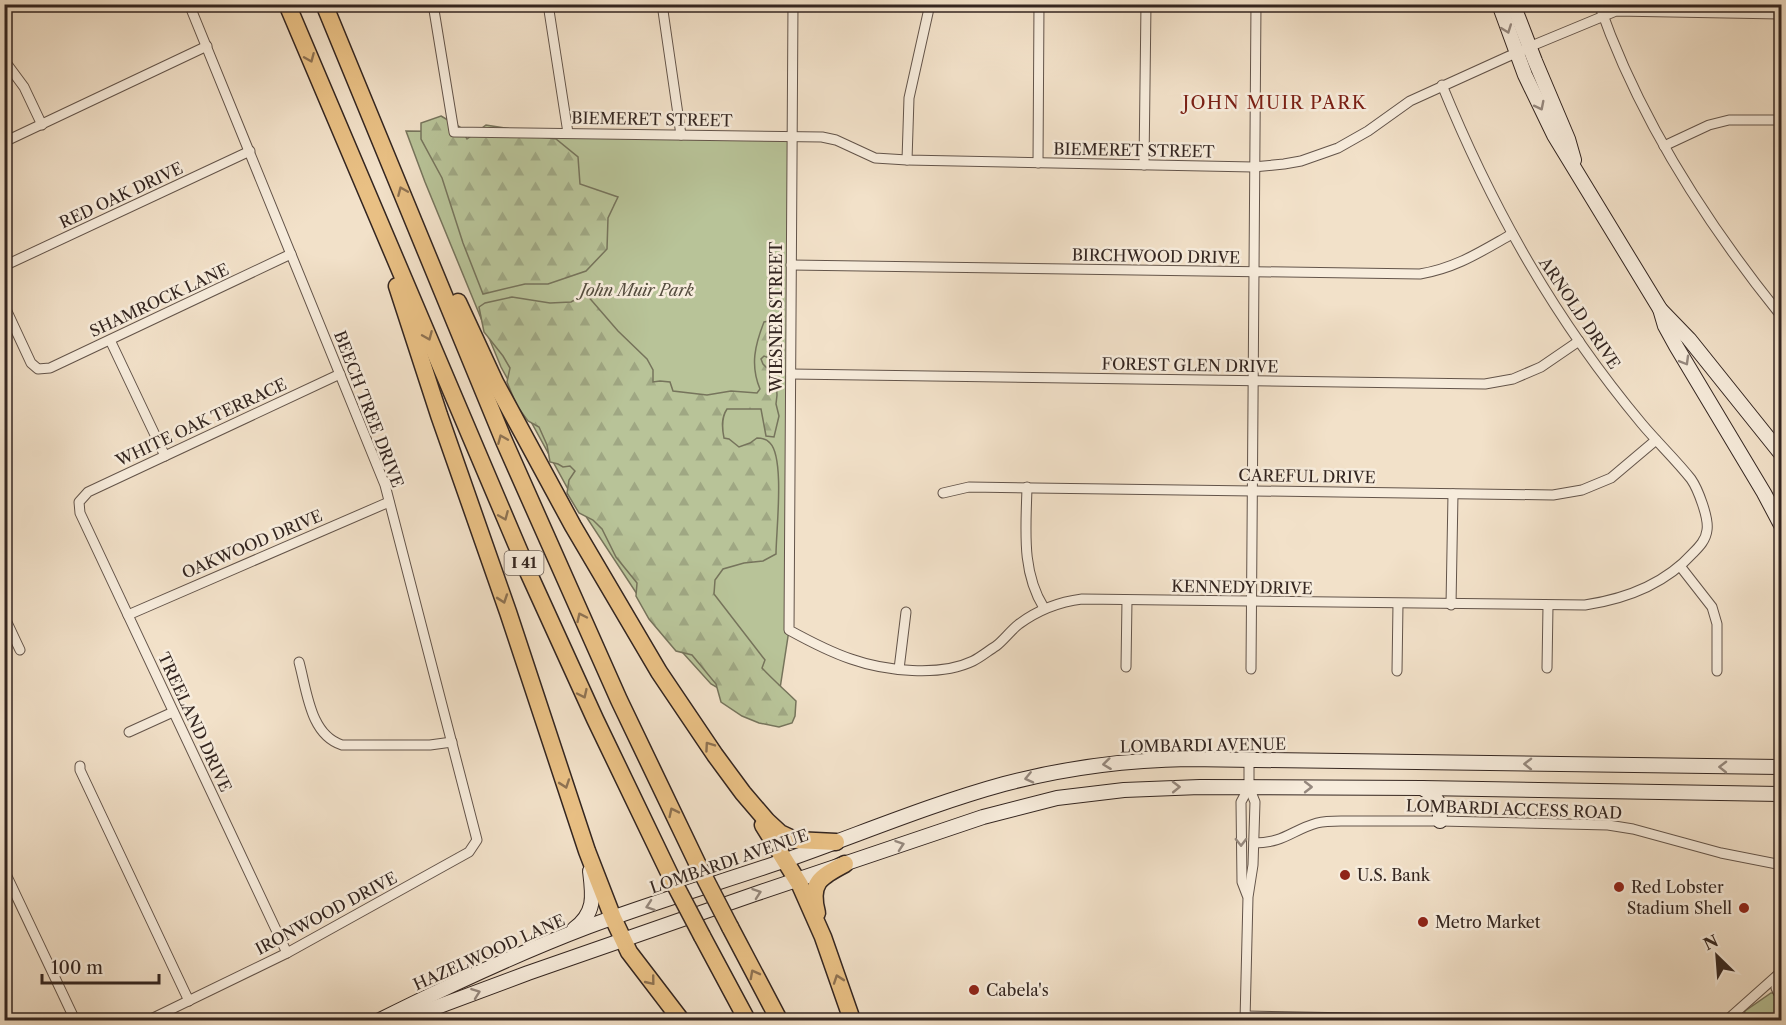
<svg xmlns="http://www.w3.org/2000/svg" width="1786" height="1025" font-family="'Libre Caslon Text',serif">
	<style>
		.green { fill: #b8c398; stroke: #76745c; stroke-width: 1.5 }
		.forest { fill: url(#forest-firs); stroke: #76745c; stroke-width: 1.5 }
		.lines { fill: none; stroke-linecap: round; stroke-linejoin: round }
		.street-casing { stroke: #63544a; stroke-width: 11 }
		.secondary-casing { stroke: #332520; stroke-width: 16 }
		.highway-casing { stroke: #332520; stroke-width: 19 }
		.street { stroke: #f7ecdc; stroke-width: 9 }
		.secondary { stroke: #f7ecdc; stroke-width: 14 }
		.highway { stroke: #e9c084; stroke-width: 16 }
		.highway-bridge-casing { stroke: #332520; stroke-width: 19; stroke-linecap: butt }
		.highway-bridge { stroke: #e9c084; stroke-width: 16 }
		.oneway { stroke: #95887e }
		.oneway2 { stroke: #8e7252 }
		.poi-dot { fill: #8f2418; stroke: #f7ecdc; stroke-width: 2 }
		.labels { text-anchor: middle; stroke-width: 5; stroke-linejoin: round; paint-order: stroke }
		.shield { fill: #f7ecdc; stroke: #6e6158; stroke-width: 1.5 }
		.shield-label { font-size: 15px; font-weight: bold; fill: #332520 }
		.street-label { font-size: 16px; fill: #332520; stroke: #f7ecdc }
		.park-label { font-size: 16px; font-style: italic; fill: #544c3e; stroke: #f7ecdc }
		.poi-label { font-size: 16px; fill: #332520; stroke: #f7ecdc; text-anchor: start }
		.neighbourhood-label { font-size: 18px; letter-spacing: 1.5px; fill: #7a1f14; stroke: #f7ecdc }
	</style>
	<defs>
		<pattern id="forest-firs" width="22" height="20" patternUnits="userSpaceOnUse" patternTransform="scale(1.5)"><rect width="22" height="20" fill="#b8c398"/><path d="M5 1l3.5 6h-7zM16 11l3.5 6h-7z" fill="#9fa783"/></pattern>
	</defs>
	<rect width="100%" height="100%" fill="#f2e1c9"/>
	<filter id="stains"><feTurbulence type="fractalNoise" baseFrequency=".00333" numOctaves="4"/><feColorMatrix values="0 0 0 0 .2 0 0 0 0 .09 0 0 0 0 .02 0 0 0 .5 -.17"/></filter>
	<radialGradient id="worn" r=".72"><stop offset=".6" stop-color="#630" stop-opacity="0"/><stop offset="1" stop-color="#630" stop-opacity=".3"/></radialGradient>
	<g class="green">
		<path d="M 406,131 L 792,136 L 789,630 L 775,721 L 711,684 L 656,623 L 568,489 L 501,367 L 425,182 Z"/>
		<path d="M 1771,993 L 1773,993 L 1781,1005 L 1781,1018 L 1747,1017 L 1744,1015 L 1745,1011 Z"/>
	</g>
	<g class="forest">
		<path d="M 441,116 L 460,127 L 467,139 L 486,125 L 517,130 L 540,137 L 556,139 L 578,157 L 580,184 L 618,197 L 608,218 L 607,249 L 586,271 L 548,284 L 525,284 L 483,294 L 463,243 L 442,178 L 421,139 L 421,123 Z"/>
		<path d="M 586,294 L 618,331 L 647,359 L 653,370 L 653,382 L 660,381 L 670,382 L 673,391 L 707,395 L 731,391 L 757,393 L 760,389 C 750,365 755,345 764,322 L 769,321 L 776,326 C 777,336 781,346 778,356 L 772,359 L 764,356 L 761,359 L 763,364 L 776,377 L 777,395 L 776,404 L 779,416 L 774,437 L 766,436 L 761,409 L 727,409 C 721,418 722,428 724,438 L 729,439 L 739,447 L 750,443 L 757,438 C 762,438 767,439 770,443 C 785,458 776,532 776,554 L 763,561 L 744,563 L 723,569 L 715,580 L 714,594 L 765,660 L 762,668 C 773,680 785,690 796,701 L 795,716 L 792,723 L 779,727 L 759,723 L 742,716 L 721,702 L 716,684 L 692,655 L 676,651 L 649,619 L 636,596 L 637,583 L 616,557 L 602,529 L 593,520 L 579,513 L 567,493 L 569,480 L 575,471 L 570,466 L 563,467 L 558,464 L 550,462 L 547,445 L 539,427 L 528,421 L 517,406 L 507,382 L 510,368 L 503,356 L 484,332 L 479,307 L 485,303 L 512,297 L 550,303 L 571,302 Z"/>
	</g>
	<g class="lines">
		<defs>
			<g id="street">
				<path d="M 433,4 L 454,132 L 822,137 L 836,140 L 875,158 L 907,160 L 1253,167 L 1284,164 L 1301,161 L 1338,148 L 1368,131 L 1410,101 L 1529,47 L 1616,11 L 1782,14"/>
				<path d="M 548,4 L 568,133"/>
				<path d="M 662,4 L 681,135"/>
				<path d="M 793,4 L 789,630 C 809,641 830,652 851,659 C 885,671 940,677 973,661 C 981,657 988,651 996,646 C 1004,640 1010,631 1019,624 C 1038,610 1058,602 1082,599 L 1585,605 C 1625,599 1665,584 1693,553 C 1699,547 1706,540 1707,530 C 1709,518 1698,489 1691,479 C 1676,460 1658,443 1642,424 C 1556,321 1493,210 1442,85"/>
				<path d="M 1599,4 C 1639,119 1706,223 1782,317"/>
				<path d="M 4,60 L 24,87 L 42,125"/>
				<path d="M 4,142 L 207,46"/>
				<path d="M 1664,146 L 1709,125 L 1729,120 L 1782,120"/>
				<path d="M 907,160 L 909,98 L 930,4"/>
				<path d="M 1038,163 L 1039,4"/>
				<path d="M 1144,165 L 1146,4"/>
				<path d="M 791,265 L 1420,274 C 1456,268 1480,252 1512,234"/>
				<path d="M 4,266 L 250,151"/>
				<path d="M 4,305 L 31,363 L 38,369 L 50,368 L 291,254"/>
				<path d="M 110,340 L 165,456"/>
				<path d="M 791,374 L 1485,384 L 1513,379 L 1541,367 L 1579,341"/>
				<path d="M 1027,487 C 1026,529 1021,571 1044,608"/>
				<path d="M 943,493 L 969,487 L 1553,495 L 1582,490 L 1611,478 L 1656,440"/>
				<path d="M 1680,566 L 1712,607 L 1717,624 L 1717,671"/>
				<path d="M 1451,605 L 1453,494"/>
				<path d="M 128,615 L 389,502"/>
				<path d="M 4,616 L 20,650"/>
				<path d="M 299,662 C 307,691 310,735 342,745 L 430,745 L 452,742"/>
				<path d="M 1126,667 L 1127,600"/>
				<path d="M 1547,668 L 1548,606"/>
				<path d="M 899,669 L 906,612"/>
				<path d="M 1251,669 L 1256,4"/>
				<path d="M 1397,671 L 1398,604"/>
				<path d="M 129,732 L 173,712"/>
				<path d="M 80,766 L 80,770 L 189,1001"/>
				<path d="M 1254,843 C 1284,843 1292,830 1317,823 C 1325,821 1333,821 1341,821 L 1440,821 L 1608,825 L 1633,829 L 1721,853 L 1782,865"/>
				<path d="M 4,870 L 75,1020"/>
				<path d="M 1247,895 L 1242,882 L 1241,802 L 1249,787"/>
				<path d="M 287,953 L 80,513 L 79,502 L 88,492 L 340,374"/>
				<path d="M 1777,976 L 1776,988 L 1782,1000"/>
				<path d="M 1245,1016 L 1471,1020"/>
				<path d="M 149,1020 L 287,953 L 469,852 L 477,840 L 385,485 L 189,4"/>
				<path d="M 1245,1020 L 1248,897 L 1253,865 L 1255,802 L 1249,787 L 1249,760"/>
				<path d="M 1727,1020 L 1782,971"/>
			</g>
			<g id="secondary">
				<path d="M 1499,4 L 1525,75 L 1554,135 L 1660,309 L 1665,326 L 1676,346 L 1764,493 L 1782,527"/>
				<path d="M 1513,4 L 1535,61 L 1568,139 L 1574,160"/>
				<path d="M 1660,309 L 1689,339 L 1782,455"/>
				<path d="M 1422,788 C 1439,798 1440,802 1440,821"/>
				<path d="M 574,929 C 596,913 593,895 590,871"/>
				<path d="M 380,1020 C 448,986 516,954 587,927 C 653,902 722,882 789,859 C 860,834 931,804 1004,784 C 1064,768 1125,760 1188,759 L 1782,767"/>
				<path d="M 402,1020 L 528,973 L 755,894 L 983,817 L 1057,798 L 1124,790 L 1200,787 L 1422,788 L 1782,794"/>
			</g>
			<g id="highway">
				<path d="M 287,4 L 529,574 L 595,719 L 671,877"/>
				<path d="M 324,4 L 504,441 L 619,700 L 698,865"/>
				<path d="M 397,286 L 439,415 L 508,612 L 587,851 L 613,918 L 629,952 L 681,1020"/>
				<path d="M 458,302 L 495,382 L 573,526 L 659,672 L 715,755 L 743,793 L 767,821 L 780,833 L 795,840 L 836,842"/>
				<path d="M 763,825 L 800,885 L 823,937 L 852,1020"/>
				<path d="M 817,913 C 809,883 820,877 845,864"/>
				<path d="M 730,927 L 779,1020"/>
				<path d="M 702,936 L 747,1020"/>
			</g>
		</defs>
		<use href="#street" class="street-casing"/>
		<use href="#secondary" class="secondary-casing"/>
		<use href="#highway" class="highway-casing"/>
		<use href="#street" class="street"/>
		<use href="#secondary" class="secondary"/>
		<use href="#highway" class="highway"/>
		<defs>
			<g id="highway-bridge">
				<path d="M 698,865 L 730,927"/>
				<path d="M 671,877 L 702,936"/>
			</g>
		</defs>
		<use href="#highway-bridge" class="highway-bridge-casing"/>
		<use href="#highway-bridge" class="highway-bridge"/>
	</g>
	<defs><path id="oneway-chevron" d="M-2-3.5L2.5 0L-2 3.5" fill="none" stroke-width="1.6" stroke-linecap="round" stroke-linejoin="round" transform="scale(1.5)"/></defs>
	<g class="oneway">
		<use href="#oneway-chevron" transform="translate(1507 29) rotate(70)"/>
		<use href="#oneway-chevron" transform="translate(1540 106) rotate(63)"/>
		<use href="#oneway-chevron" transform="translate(1685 361) rotate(60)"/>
		<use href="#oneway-chevron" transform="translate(1107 764) rotate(173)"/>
		<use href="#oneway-chevron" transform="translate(1528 764) rotate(-179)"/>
		<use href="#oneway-chevron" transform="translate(1723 767) rotate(-179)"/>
		<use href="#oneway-chevron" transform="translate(1029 778) rotate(167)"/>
		<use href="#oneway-chevron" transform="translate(1176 787) rotate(-1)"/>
		<use href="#oneway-chevron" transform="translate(1308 787)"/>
		<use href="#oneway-chevron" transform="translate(1241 842) rotate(89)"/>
		<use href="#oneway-chevron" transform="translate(900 845) rotate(-19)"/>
		<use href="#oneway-chevron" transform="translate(757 893) rotate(-19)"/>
		<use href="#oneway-chevron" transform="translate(650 906) rotate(161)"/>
		<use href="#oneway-chevron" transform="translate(476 993) rotate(-20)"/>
	</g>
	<g class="oneway2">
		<use href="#oneway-chevron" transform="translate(310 58) rotate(67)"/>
		<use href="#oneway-chevron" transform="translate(402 191) rotate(-113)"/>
		<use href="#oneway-chevron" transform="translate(428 336) rotate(67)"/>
		<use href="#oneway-chevron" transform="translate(502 439) rotate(-113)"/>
		<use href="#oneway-chevron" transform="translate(504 516) rotate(67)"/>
		<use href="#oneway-chevron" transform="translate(503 599) rotate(71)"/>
		<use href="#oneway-chevron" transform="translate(581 617) rotate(-115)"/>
		<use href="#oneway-chevron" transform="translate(583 694) rotate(65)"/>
		<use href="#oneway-chevron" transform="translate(709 746) rotate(-125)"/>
		<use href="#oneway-chevron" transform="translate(565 784) rotate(71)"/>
		<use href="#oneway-chevron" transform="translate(673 812) rotate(-116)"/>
		<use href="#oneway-chevron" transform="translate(754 974) rotate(-118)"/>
		<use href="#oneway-chevron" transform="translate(838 979) rotate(-109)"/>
		<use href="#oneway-chevron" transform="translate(651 981) rotate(51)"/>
	</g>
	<g class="poi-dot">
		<circle cx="1345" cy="875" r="6"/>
		<circle cx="1619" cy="887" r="6"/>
		<circle cx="1744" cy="908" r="6"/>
		<circle cx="1423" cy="922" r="6"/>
		<circle cx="974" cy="990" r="6"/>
	</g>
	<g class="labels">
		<rect class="shield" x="504.5" y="551" width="39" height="24" rx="4.5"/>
		<g class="shield-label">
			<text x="524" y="568">I 41</text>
		</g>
		<g class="street-label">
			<text transform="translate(652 119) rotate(1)" y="6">BIEMERET STREET</text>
			<text transform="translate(1134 150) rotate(1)" y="6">BIEMERET STREET</text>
			<text transform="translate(121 195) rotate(-25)" y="6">RED OAK DRIVE</text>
			<text transform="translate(1156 256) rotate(1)" y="6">BIRCHWOOD DRIVE</text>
			<text transform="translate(159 300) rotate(-25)" y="6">SHAMROCK LANE</text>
			<text transform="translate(1580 313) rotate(56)" y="6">ARNOLD DRIVE</text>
			<text transform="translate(776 317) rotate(-90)" y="6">WIESNER STREET</text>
			<text transform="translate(1190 365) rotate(1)" y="6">FOREST GLEN DRIVE</text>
			<text transform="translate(369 409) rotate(69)" y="6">BEECH TREE DRIVE</text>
			<text transform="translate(201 422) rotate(-25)" y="6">WHITE OAK TERRACE</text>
			<text transform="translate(1307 476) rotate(1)" y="6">CAREFUL DRIVE</text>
			<text transform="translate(252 544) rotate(-23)" y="6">OAKWOOD DRIVE</text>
			<text transform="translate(1242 587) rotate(1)" y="6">KENNEDY DRIVE</text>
			<text transform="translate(195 722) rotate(65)" y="6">TREELAND DRIVE</text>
			<text transform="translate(1203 745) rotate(-1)" y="6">LOMBARDI AVENUE</text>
			<text transform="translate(1514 809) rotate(2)" y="6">LOMBARDI ACCESS ROAD</text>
			<text transform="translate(729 861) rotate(-19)" y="6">LOMBARDI AVENUE</text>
			<text transform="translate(326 913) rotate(-28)" y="6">IRONWOOD DRIVE</text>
			<text transform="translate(489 952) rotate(-24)" y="6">HAZELWOOD LANE</text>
		</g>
		<g class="park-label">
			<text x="637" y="296">John Muir Park</text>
		</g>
		<g class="poi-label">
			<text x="1357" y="881">U.S. Bank</text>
			<text x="1631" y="893">Red Lobster</text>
			<text x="1732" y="914" text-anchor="end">Stadium Shell</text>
			<text x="1435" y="928">Metro Market</text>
			<text x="986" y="996">Cabela's</text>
		</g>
		<g class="neighbourhood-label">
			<text x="1275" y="109">JOHN MUIR PARK</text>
		</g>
	</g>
	<rect width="1786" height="1025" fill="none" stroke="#f2e1c9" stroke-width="24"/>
	<rect x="6" y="6" width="1774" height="1013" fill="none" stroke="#332520" stroke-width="3"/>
	<rect x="12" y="12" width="1762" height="1001" fill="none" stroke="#332520" stroke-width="1.5"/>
	<g transform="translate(1717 956) rotate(335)" stroke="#f7ecdc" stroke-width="4.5" paint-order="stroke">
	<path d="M0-4.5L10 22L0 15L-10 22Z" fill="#332520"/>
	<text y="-9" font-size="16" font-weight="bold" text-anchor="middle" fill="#332520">N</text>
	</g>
	<path d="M42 974v9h117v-9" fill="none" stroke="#332520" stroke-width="3"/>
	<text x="51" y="974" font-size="18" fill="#332520" stroke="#f7ecdc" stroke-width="4.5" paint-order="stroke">100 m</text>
	<rect width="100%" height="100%" filter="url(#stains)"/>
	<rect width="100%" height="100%" fill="url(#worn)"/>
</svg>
